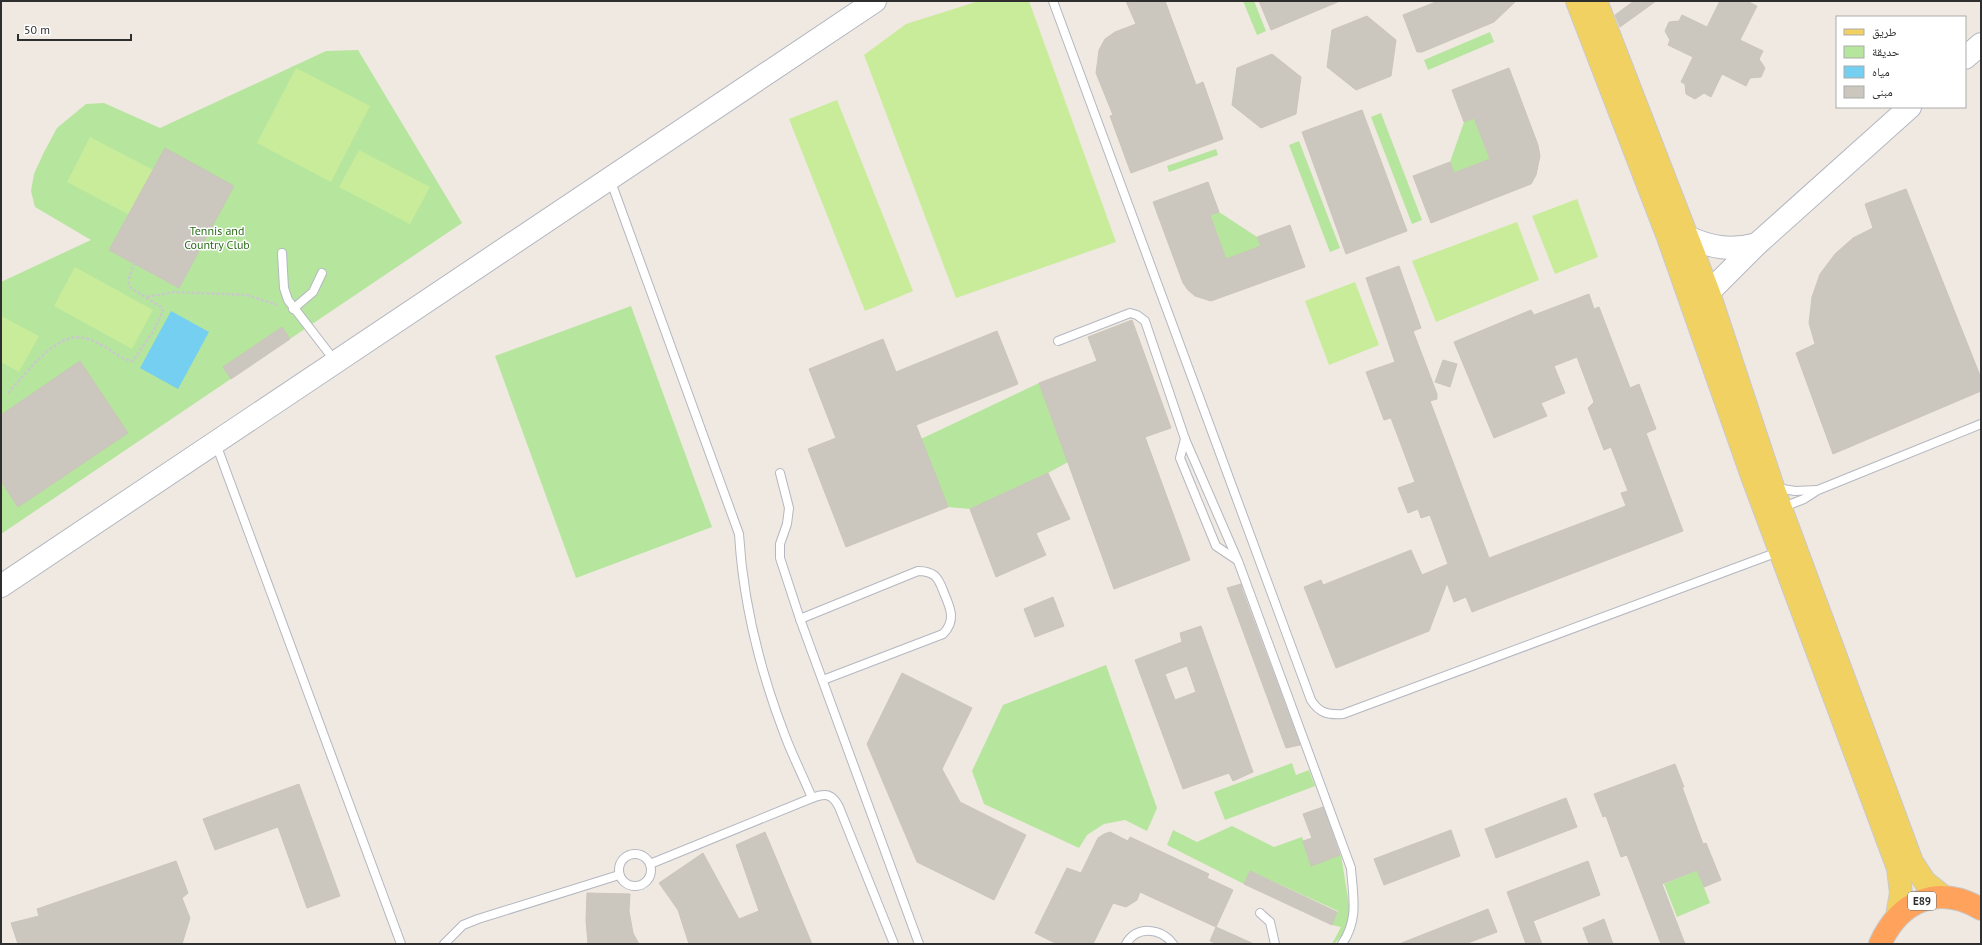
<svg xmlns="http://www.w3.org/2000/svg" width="1982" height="945" font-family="'PT Sans','Noto Naskh Arabic',sans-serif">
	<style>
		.green { fill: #b6e59e }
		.pitch { fill: #c9ec9a }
		.water { fill: #75cff0 }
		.building { fill: #cbc7bf; stroke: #cbc5ba; fill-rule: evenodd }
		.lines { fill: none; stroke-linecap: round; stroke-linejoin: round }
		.lane-casing { stroke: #b4b7c1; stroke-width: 10 }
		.secondary-casing { stroke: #b4b7c1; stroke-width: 24 }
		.primary-casing { stroke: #c9c9c9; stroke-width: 24 }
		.highway-casing { stroke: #c9c9c9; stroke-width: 24 }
		.path { stroke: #c9c9c9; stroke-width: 2.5; stroke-dasharray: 3 2; stroke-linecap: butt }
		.lane { stroke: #fff; stroke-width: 8 }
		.secondary { stroke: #fff; stroke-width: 22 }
		.primary { stroke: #f2d163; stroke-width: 22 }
		.highway { stroke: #ffa35c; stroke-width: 22 }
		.labels { text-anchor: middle; stroke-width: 3; stroke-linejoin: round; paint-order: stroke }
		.shield { fill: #fff; stroke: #6d6d6d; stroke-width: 1 }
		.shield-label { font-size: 11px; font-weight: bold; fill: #2e2e2e }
		.park-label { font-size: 12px; fill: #2c6e1b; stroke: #fff }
	</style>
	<rect width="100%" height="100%" fill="#efe9e1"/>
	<g class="green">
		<path d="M 1243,1 L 1254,1 L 1266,31 L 1257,35 Z"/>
		<path d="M 1490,32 L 1494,42 L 1428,70 L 1424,60 Z"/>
		<path d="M 358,50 L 462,223 L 1,534 L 1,282 L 91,240 L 35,207 L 31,191 L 34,174 L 44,152 L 57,128 L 86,104 L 104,103 L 160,128 L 326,51 Z"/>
		<path d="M 1381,113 L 1422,220 L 1412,224 L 1371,117 Z"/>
		<path d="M 1474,118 L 1490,159 L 1454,173 L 1450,162 L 1464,122 Z"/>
		<path d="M 1299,141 L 1340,248 L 1330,252 L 1289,145 Z"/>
		<path d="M 1216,149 L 1218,155 L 1169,172 L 1167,166 Z"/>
		<path d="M 1219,212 L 1257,237 L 1261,246 L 1226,259 L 1210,215 Z"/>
		<path d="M 631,306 L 712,527 L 576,578 L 495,356 Z"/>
		<path d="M 1039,383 L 1068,462 L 1048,473 L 970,509 L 948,507 L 921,439 Z"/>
		<path d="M 1106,665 L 1157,808 L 1147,831 L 1125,820 L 1104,824 L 1087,835 L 1079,848 L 984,804 L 972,771 L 1003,705 Z"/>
		<path d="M 1292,763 L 1296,775 L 1309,770 L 1315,786 L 1225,820 L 1214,792 Z"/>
		<path d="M 1232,826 L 1274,847 L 1302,837 L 1311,865 L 1341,855 L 1350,911 L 1349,928 L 1334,944 L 1332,944 L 1341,927 L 1332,925 L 1338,911 L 1250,871 L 1244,884 L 1167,845 L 1173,830 L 1197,842 Z"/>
		<path d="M 1697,870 L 1710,903 L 1677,917 L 1664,884 Z"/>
	</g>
	<g class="pitch">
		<path d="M 979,1 L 1029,1 L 1116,242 L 956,298 L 864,55 L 906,24 Z"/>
		<path d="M 296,68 L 370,106 L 331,182 L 257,143 Z"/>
		<path d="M 837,100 L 913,291 L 865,311 L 789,119 Z"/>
		<path d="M 90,137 L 159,173 L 135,218 L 67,182 Z"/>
		<path d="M 359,150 L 430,187 L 410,224 L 339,187 Z"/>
		<path d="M 1577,199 L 1598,257 L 1555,274 L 1532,216 Z"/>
		<path d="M 1517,222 L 1539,280 L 1436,322 L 1412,261 Z"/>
		<path d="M 75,267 L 153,310 L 132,349 L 54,306 Z"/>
		<path d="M 1355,282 L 1379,345 L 1329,365 L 1305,301 Z"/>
		<path d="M 1,316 L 39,336 L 19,372 L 1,362 Z"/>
	</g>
	<path class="water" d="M 171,311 L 209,332 L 178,389 L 140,368 Z"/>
	<g class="building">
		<path d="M 1126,1 L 1165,1 L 1196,85 L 1203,82 L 1223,139 L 1131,173 L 1110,116 L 1113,115 L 1096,73 L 1099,50 L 1105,39 L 1115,32 L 1136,24 Z"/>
		<path d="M 1259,1 L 1340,1 L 1271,30 Z"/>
		<path d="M 1438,1 L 1516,1 L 1494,22 L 1422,52 L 1417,52 L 1403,15 Z"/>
		<path d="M 1634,1 L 1656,1 L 1620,27 L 1615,15 Z"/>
		<path d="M 1720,1 L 1747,1 L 1757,6 L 1740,40 L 1763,51 L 1759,59 L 1765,68 L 1761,77 L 1750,78 L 1746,86 L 1722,74 L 1711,97 L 1704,93 L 1695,99 L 1686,94 L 1685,84 L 1681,82 L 1693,57 L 1668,45 L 1670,40 L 1665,31 L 1669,22 L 1679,21 L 1682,15 L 1707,27 Z"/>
		<path d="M 1367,16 L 1396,40 L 1391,76 L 1356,90 L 1327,67 L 1332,30 Z"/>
		<path d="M 1272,54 L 1301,77 L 1296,114 L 1261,128 L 1232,105 L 1237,68 Z"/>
		<path d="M 1509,68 L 1538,145 L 1540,156 L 1536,175 L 1531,184 L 1431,223 L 1413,176 L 1450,162 L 1454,173 L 1490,159 L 1474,118 L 1464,122 L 1452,90 Z"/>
		<path d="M 1362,110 L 1407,231 L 1346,254 L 1302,132 Z"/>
		<path d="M 165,148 L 234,186 L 179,288 L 109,250 Z"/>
		<path d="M 1208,182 L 1219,212 L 1210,215 L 1226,259 L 1261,246 L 1257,237 L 1290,225 L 1305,267 L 1211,301 L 1195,296 L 1188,290 L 1183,283 L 1153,202 Z"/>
		<path d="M 1906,189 L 1981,378 L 1981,391 L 1833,454 L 1796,353 L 1815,344 L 1809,323 L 1812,297 L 1820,274 L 1835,254 L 1853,238 L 1873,228 L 1865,204 Z"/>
		<path d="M 1399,266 L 1421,328 L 1413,331 L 1437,394 L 1437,399 L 1430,401 L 1489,558 L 1626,506 L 1621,493 L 1628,491 L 1611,447 L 1604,450 L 1588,408 L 1594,402 L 1577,357 L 1554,366 L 1565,393 L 1541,403 L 1547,416 L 1494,438 L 1454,342 L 1531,310 L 1534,315 L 1589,294 L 1594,309 L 1599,307 L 1630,388 L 1639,384 L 1656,429 L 1646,433 L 1683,531 L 1472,612 L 1466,597 L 1454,602 L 1447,583 L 1429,631 L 1336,668 L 1304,587 L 1321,580 L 1323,585 L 1411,550 L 1422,575 L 1448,564 L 1430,515 L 1421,518 L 1418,509 L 1408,513 L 1398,488 L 1415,482 L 1391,418 L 1384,420 L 1366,372 L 1395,362 L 1366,278 Z"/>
		<path d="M 1132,320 L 1171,428 L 1145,437 L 1190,560 L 1114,589 L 1039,383 L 1097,361 L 1088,337 Z"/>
		<path d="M 282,327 L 290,339 L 231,379 L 223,367 Z"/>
		<path d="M 997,331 L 1018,384 L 916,425 L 948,507 L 846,547 L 808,449 L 836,438 L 809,369 L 883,339 L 896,372 Z"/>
		<path d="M 1443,360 L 1457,364 L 1450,387 L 1435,382 Z"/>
		<path d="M 80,361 L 128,433 L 18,507 L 1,481 L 1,415 Z"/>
		<path d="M 1048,473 L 1070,519 L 1036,533 L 1046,555 L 996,577 L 970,509 Z"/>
		<path d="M 1241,584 L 1242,589 L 1300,745 L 1286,748 L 1227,588 Z"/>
		<path d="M 1053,597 L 1064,626 L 1035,637 L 1024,609 Z"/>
		<path d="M 1201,626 L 1253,772 L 1233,781 L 1229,773 L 1183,789 L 1135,660 L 1182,642 L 1180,633 ZM 1187,666 L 1196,692 L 1175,700 L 1165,674 Z"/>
		<path d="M 902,673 L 972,708 L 942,769 L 960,802 L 1026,835 L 994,900 L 917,862 L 867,744 Z"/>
		<path d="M 1675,764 L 1684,787 L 1682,787 L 1703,844 L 1706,843 L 1721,880 L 1704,887 L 1697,870 L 1662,884 L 1685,944 L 1661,944 L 1627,855 L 1621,857 L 1606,816 L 1603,817 L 1594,794 Z"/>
		<path d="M 299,784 L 340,896 L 307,908 L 278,827 L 215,850 L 203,819 Z"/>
		<path d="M 1566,798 L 1577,827 L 1496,858 L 1485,829 Z"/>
		<path d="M 1323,807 L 1340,855 L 1311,866 L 1303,841 L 1312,838 L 1303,814 Z"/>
		<path d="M 1451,830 L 1460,856 L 1384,885 L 1374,859 Z"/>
		<path d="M 765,832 L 812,944 L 689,944 L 678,910 L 659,883 L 703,853 L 739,919 L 759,911 L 736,845 Z"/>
		<path d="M 1110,832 L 1128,841 L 1130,837 L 1209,874 L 1207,878 L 1233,890 L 1216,927 L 1140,892 L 1137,900 L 1126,907 L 1113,903 L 1093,944 L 1057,944 L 1035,933 L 1067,868 L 1081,873 L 1098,838 L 1104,834 Z"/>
		<path d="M 176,861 L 188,893 L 182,898 L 190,918 L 182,944 L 18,944 L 11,923 L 39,916 L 37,909 Z"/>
		<path d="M 1588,861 L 1600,895 L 1533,921 L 1542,944 L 1526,944 L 1507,892 Z"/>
		<path d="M 1250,871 L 1337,912 L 1332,925 L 1244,884 Z"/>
		<path d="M 587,893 L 630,894 L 629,911 L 633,933 L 639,944 L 588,944 L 586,920 Z"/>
		<path d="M 1488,909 L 1497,932 L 1465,944 L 1399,944 Z"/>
		<path d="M 1604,919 L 1613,944 L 1589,944 L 1583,928 Z"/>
		<path d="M 1216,927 L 1254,944 L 1217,944 L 1210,941 Z"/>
	</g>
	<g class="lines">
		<defs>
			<g id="lane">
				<path d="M 1053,1 L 1311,700 C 1319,713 1328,715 1343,714 L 1778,552"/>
				<path d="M 610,179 L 739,534 C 743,602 760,670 784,733 C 792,755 803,776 812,798"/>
				<path d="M 282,253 L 284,288 L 288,300 L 335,361"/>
				<path d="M 293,309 L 313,292 L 322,273"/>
				<path d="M 1058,341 L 1130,313 L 1137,315 L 1145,321 L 1185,439 L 1238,561 L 1351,868 C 1353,897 1359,919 1342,944"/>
				<path d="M 1185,439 L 1180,458 L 1216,546 L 1237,560"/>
				<path d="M 216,444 L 401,944"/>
				<path d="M 780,473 L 789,508 L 787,524 L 780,544 L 780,558 L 800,619 L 919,944"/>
				<path d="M 1777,488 L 1795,491 L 1817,490"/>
				<path d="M 1781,508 L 1804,499 L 1818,490 L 1981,424"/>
				<path d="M 800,619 L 918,571 C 924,571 930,572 935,576 C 940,581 942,588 944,593 C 951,609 956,621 943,634 L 823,680"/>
				<circle cx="635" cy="870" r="16"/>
				<path d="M 650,864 L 812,798 C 825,793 832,793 839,807 L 894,944"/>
				<path d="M 1260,913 L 1270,922 L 1275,944"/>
				<path d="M 444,944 L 463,925 L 478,919 L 619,875"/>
				<path d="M 1126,944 C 1137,925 1161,928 1173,944"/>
			</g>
			<g id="secondary">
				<path d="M 1965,58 L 1981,44"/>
				<path d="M 1688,237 C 1711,248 1732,251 1757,244"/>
				<path d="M 1696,305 L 1757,244 L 1910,107"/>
				<path d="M 1,586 L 875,1"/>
			</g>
			<g id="primary">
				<path d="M 1577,1 L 1668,237 L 1752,476 L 1898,868 L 1901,893 L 1897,916"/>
				<path d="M 1596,1 L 1709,293 L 1773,487 L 1912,862 L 1925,882 L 1944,897"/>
			</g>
			<path id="highway" d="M 1880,944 C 1900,900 1938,884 1981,909"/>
		</defs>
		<use href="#lane" class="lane-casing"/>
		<use href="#secondary" class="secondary-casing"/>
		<use href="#primary" class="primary-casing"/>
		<use href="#highway" class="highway-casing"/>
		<g class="path">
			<path d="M 147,297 L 174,292 L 247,295 L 277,305"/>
			<path d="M 8,393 C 25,375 56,331 84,338 C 90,339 96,342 101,345 C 114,350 118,359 133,361 L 154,330 L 163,311 L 161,307 L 131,288 C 125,279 132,273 134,263"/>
		</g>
		<use href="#lane" class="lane"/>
		<use href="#secondary" class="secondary"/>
		<use href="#primary" class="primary"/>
		<use href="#highway" class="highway"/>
	</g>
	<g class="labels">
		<rect class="shield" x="1908" y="892" width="28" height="18" rx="3"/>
		<g class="shield-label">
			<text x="1922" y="905">E89</text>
		</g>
		<g class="park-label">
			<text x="217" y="235">Tennis and<tspan x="217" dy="14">Country Club</tspan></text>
		</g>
	</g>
	<rect width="1982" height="945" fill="none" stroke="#2e2e2e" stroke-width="4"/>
	<rect x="1836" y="16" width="130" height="92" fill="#ffffff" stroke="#ababab"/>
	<rect x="1844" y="29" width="20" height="6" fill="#f2d163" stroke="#ababab"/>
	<text x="1872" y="36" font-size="12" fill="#2e2e2e">طريق</text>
	<rect x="1844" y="46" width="20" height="12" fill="#b6e59e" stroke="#ababab"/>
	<text x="1872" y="56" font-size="12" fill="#2e2e2e">حديقة</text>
	<rect x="1844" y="66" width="20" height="12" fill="#75cff0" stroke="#ababab"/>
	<text x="1872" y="76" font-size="12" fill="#2e2e2e">مياه</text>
	<rect x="1844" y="86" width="20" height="12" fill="#cbc7bf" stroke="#ababab"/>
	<text x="1872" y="96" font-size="12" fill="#2e2e2e">مبنى</text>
	<path d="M18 34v6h113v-6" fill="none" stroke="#2e2e2e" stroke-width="2"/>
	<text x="24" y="34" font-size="12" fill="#2e2e2e" stroke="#ffffff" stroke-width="3" paint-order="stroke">50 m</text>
</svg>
